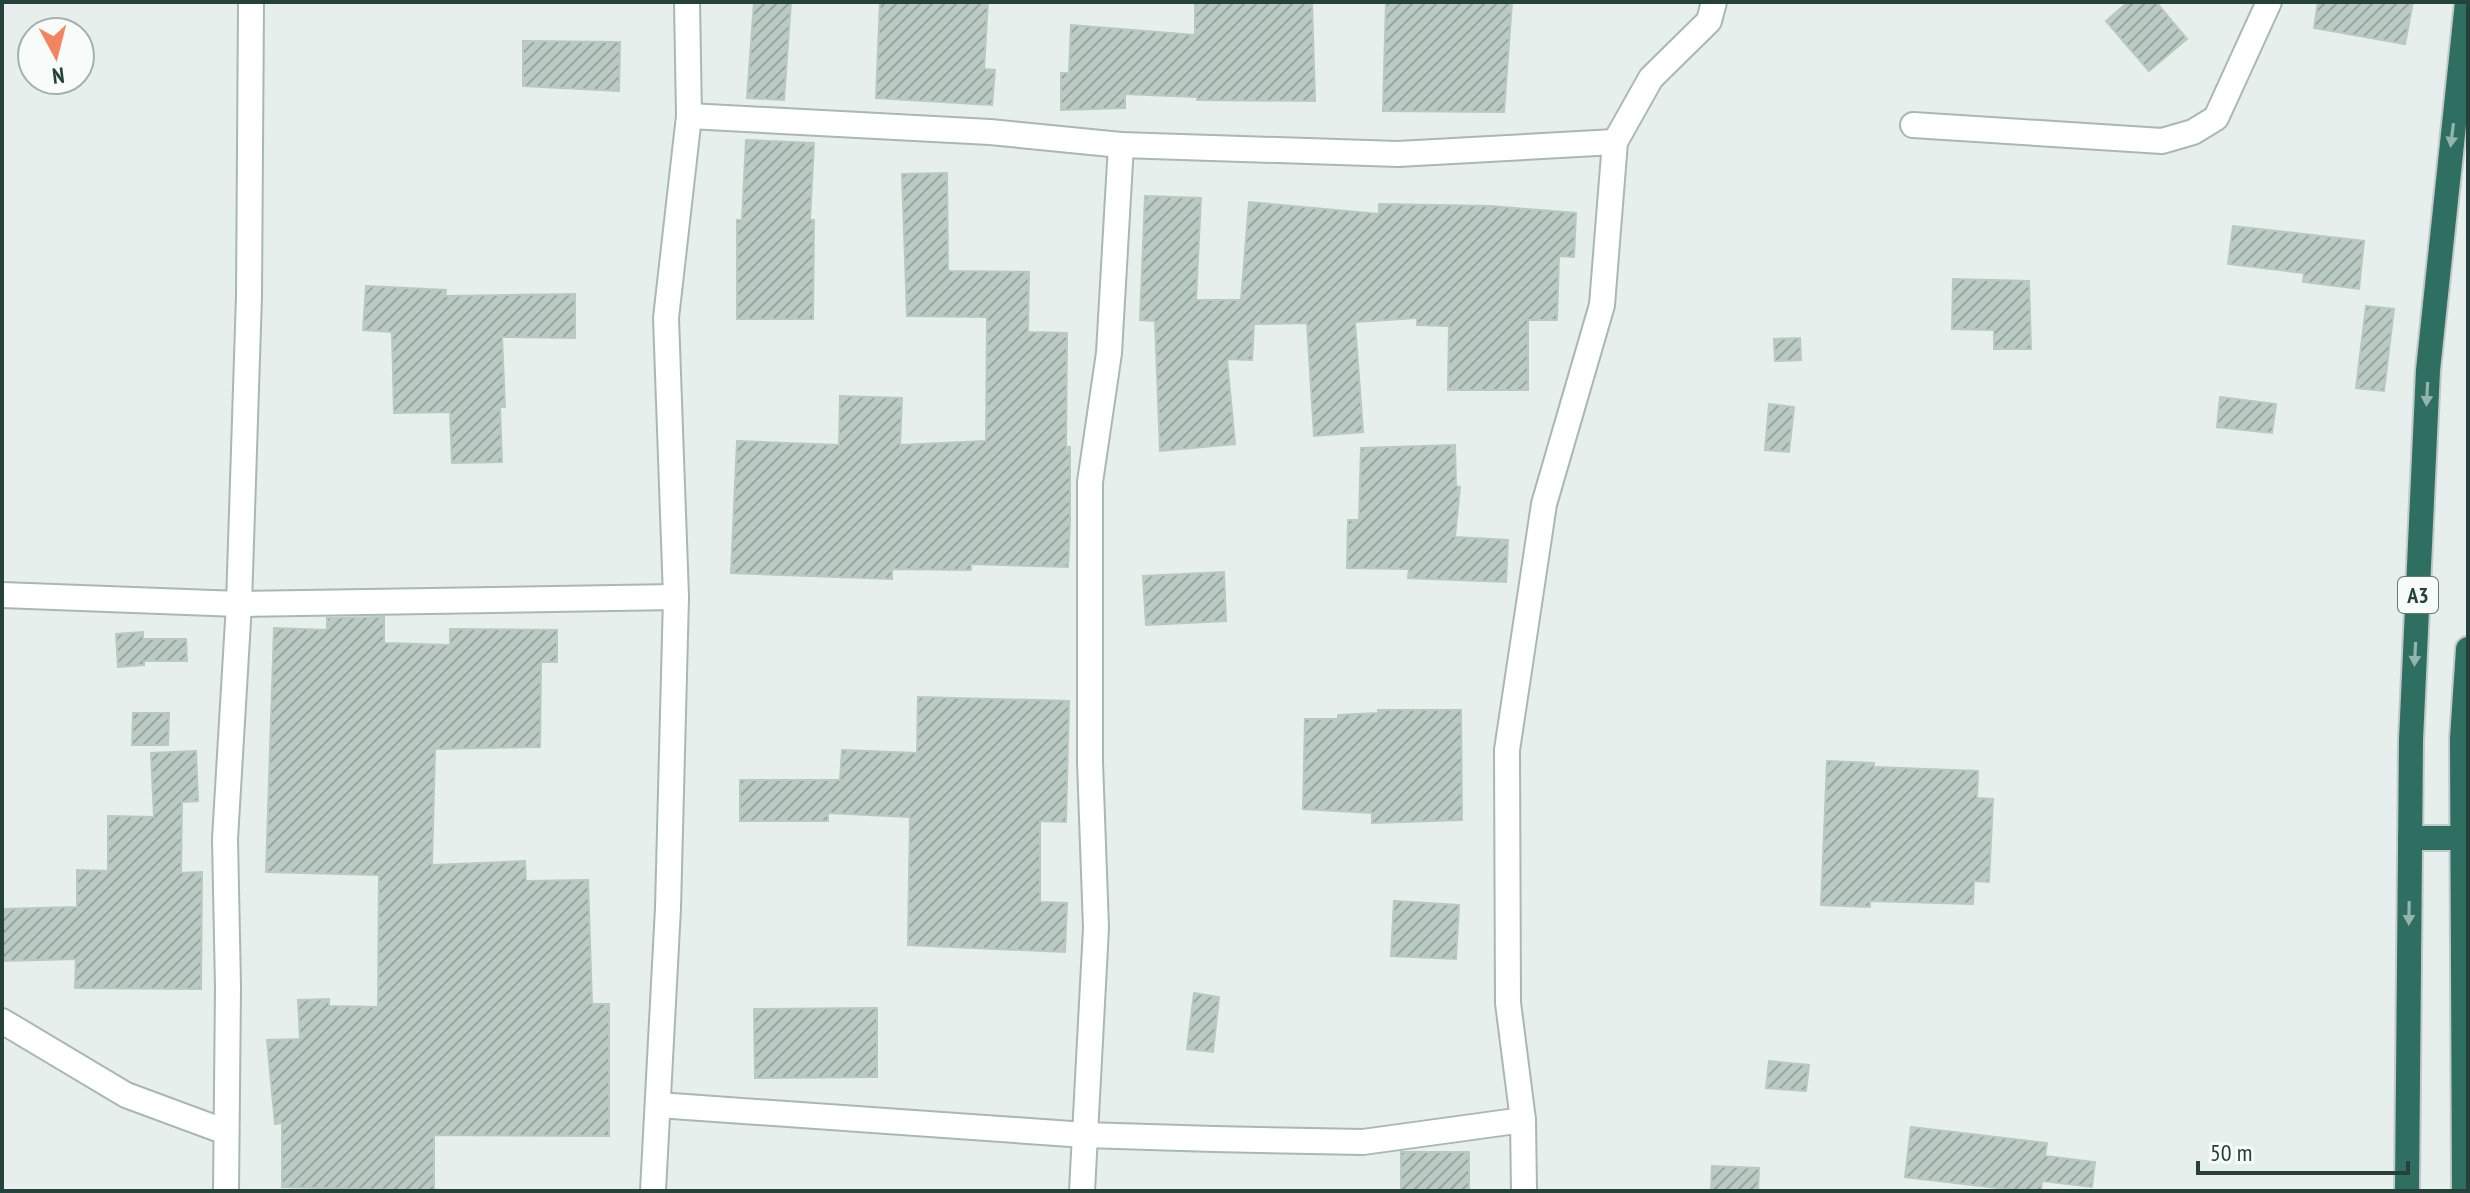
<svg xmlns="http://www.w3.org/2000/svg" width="2470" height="1193" font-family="'PT Sans Narrow',sans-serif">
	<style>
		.building { fill: url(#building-hatch); stroke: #b8c9c2; stroke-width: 2 }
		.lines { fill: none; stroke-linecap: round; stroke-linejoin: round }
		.minor-casing { stroke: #a8b8b2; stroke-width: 28 }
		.highway-casing { stroke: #c2cac8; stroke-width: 28 }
		.minor { stroke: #fff; stroke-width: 24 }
		.highway { stroke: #2f6f62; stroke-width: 24 }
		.oneway { fill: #93b5ae }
		.labels { text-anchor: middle; stroke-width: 7; stroke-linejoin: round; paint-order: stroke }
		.shield { fill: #f7fbf9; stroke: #637a73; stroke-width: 2 }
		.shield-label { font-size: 22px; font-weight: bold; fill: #24423a }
	</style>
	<defs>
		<pattern id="building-hatch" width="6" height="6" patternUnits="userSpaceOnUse" patternTransform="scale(2)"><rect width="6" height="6" fill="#bbcac4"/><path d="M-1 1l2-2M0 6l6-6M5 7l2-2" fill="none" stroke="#98a6a0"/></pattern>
	</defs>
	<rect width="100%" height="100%" fill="#e6efeb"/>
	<g class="building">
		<path d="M 754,2 L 791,2 L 784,100 L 747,98 Z"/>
		<path d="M 880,2 L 988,2 L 984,69 L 995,70 L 992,105 L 876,98 Z"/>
		<path d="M 1195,2 L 1312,2 L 1315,101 L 1197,100 L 1197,97 L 1125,94 L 1125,108 L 1061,110 L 1061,73 L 1069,73 L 1071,25 L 1195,35 Z"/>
		<path d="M 1386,2 L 1512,2 L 1504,112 L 1383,111 Z"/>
		<path d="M 2128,2 L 2156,2 L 2187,39 L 2149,71 L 2106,21 Z"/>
		<path d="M 2318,2 L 2413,2 L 2405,44 L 2314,28 Z"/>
		<path d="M 523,41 L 620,42 L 619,91 L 523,86 Z"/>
		<path d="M 746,140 L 814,143 L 810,220 L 814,220 L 813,319 L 737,319 L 737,220 L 742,220 Z"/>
		<path d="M 947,173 L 948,271 L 1029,272 L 1028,332 L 1067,333 L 1066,447 L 1070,447 L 1070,520 L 1068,567 L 971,564 L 971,570 L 892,569 L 892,579 L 731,573 L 737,441 L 839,445 L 840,396 L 902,398 L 900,445 L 986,441 L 987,317 L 907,316 L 902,174 Z"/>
		<path d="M 1145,196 L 1201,198 L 1196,300 L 1241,300 L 1249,202 L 1379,214 L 1379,204 L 1491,206 L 1576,213 L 1574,257 L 1559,256 L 1557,320 L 1528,320 L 1528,390 L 1448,390 L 1449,326 L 1417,325 L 1417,318 L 1355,322 L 1363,432 L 1314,436 L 1307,323 L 1254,324 L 1252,360 L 1227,359 L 1235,444 L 1160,451 L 1155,321 L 1140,320 Z"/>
		<path d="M 2233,226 L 2364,241 L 2359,289 L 2303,282 L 2304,273 L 2228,264 Z"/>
		<path d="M 1953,279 L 2029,281 L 2031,349 L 1994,349 L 1994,330 L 1952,329 Z"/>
		<path d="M 366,286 L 446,290 L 445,296 L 575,294 L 575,338 L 502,337 L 505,407 L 500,407 L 502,462 L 452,463 L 450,412 L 394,413 L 392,332 L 363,330 Z"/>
		<path d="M 2366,306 L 2394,309 L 2384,391 L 2356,388 Z"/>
		<path d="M 1800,338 L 1801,360 L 1775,361 L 1774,339 Z"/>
		<path d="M 2220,397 L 2276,404 L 2272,433 L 2217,427 Z"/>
		<path d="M 1769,404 L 1794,407 L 1789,452 L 1765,450 Z"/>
		<path d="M 1455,445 L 1456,486 L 1460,487 L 1455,537 L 1508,540 L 1506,582 L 1408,578 L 1409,569 L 1347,568 L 1348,520 L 1359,520 L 1361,448 Z"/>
		<path d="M 1224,572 L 1226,621 L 1146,625 L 1143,576 Z"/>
		<path d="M 384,617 L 384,643 L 450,645 L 450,629 L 557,630 L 557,662 L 541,662 L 540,747 L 435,749 L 432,865 L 525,861 L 526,881 L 588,880 L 592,1004 L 609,1004 L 609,1136 L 434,1135 L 434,1191 L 282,1187 L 282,1123 L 275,1124 L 267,1040 L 300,1039 L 298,1000 L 329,999 L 329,1006 L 378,1007 L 379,875 L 266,872 L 274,628 L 327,630 L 327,618 Z"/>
		<path d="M 143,632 L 143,639 L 186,639 L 187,661 L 144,661 L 144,665 L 118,667 L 116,634 Z"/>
		<path d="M 918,697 L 1069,701 L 1066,822 L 1040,821 L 1040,902 L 1067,903 L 1065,952 L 908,945 L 910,817 L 828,813 L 828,821 L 740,821 L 740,780 L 840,780 L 842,750 L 917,753 Z"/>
		<path d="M 1378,710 L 1461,710 L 1462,820 L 1372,823 L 1372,813 L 1303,809 L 1305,719 L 1338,719 L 1338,715 L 1378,713 Z"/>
		<path d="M 133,713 L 169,713 L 168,745 L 132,745 Z"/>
		<path d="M 196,751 L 198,801 L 182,802 L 181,873 L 202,872 L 201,989 L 75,988 L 76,959 L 2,961 L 2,909 L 77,907 L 77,870 L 108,871 L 108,816 L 154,817 L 151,753 Z"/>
		<path d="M 1827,761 L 1874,763 L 1874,767 L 1978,771 L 1977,798 L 1993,799 L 1989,882 L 1974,881 L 1973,904 L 1870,901 L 1870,907 L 1821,905 Z"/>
		<path d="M 1394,901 L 1459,905 L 1456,959 L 1391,956 Z"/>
		<path d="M 1194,993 L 1219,997 L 1213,1052 L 1187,1049 Z"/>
		<path d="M 877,1008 L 877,1077 L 755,1078 L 754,1009 Z"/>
		<path d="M 1769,1061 L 1809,1065 L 1806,1091 L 1766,1088 Z"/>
		<path d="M 1911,1127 L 2047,1143 L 2045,1156 L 2095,1162 L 2092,1187 L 2042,1181 L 2041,1191 L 2024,1191 L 1905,1177 Z"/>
		<rect x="1401" y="1152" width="68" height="39"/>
		<path d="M 1712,1166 L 1759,1168 L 1758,1191 L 1711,1191 Z"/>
	</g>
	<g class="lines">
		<defs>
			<g id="minor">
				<path d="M 689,116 L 990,132 L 1121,145 L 1398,154 L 1615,142"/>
				<path d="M 1913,125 L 2162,141 L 2193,132 L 2216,118 L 2269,2"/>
				<path d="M 2,595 L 239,604 L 676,597"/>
				<path d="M 2,1021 L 126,1095 L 226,1132"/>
				<path d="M 658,1105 L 1085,1135 L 1214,1139 L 1363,1142 L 1523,1120"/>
				<path d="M 226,1191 L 228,987 L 225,839 L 239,604 L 249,296 L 251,2"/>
				<path d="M 653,1191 L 668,908 L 676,597 L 666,318 L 689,116 L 687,2"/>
				<path d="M 1082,1191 L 1096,928 L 1090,762 L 1090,482 L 1109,353 L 1121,145"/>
				<path d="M 1524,1191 L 1523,1120 L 1508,1003 L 1507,750 L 1544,504 L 1602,305 L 1615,142 L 1651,78 L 1709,21 L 1714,2"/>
			</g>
			<g id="highway">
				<path d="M 2410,838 L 2462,838"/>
				<path d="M 2407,1191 L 2411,740 L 2428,370 L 2467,2"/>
				<path d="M 2464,1191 L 2462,739 L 2468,649"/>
			</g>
		</defs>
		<use href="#minor" class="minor-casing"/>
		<use href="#highway" class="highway-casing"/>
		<use href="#minor" class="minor"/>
		<use href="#highway" class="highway"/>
	</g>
	<defs><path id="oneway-solid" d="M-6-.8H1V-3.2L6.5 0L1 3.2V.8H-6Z" transform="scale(2)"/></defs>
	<g class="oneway">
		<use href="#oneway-solid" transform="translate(2452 135) rotate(97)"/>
		<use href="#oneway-solid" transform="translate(2427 394) rotate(93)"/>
		<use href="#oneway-solid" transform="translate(2415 654) rotate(93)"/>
		<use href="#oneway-solid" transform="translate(2409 913) rotate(91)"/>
	</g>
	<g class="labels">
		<rect class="shield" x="2398" y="577" width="40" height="36" rx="6"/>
		<g class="shield-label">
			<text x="2418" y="603">A3</text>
		</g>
	</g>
	<rect width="2470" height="1193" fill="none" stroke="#24423a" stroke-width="8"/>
	<g transform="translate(56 56) rotate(173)"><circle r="38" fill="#f7fbf9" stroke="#a3b1ad" stroke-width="2"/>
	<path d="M0-6L14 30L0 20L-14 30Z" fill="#f4845f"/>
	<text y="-12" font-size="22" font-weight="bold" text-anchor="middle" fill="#24423a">N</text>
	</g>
	<path d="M2198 1161v12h210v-12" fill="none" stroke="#24423a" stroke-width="4"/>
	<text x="2210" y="1161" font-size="24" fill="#24423a" stroke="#f7fbf9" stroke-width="6" paint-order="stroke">50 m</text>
</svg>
